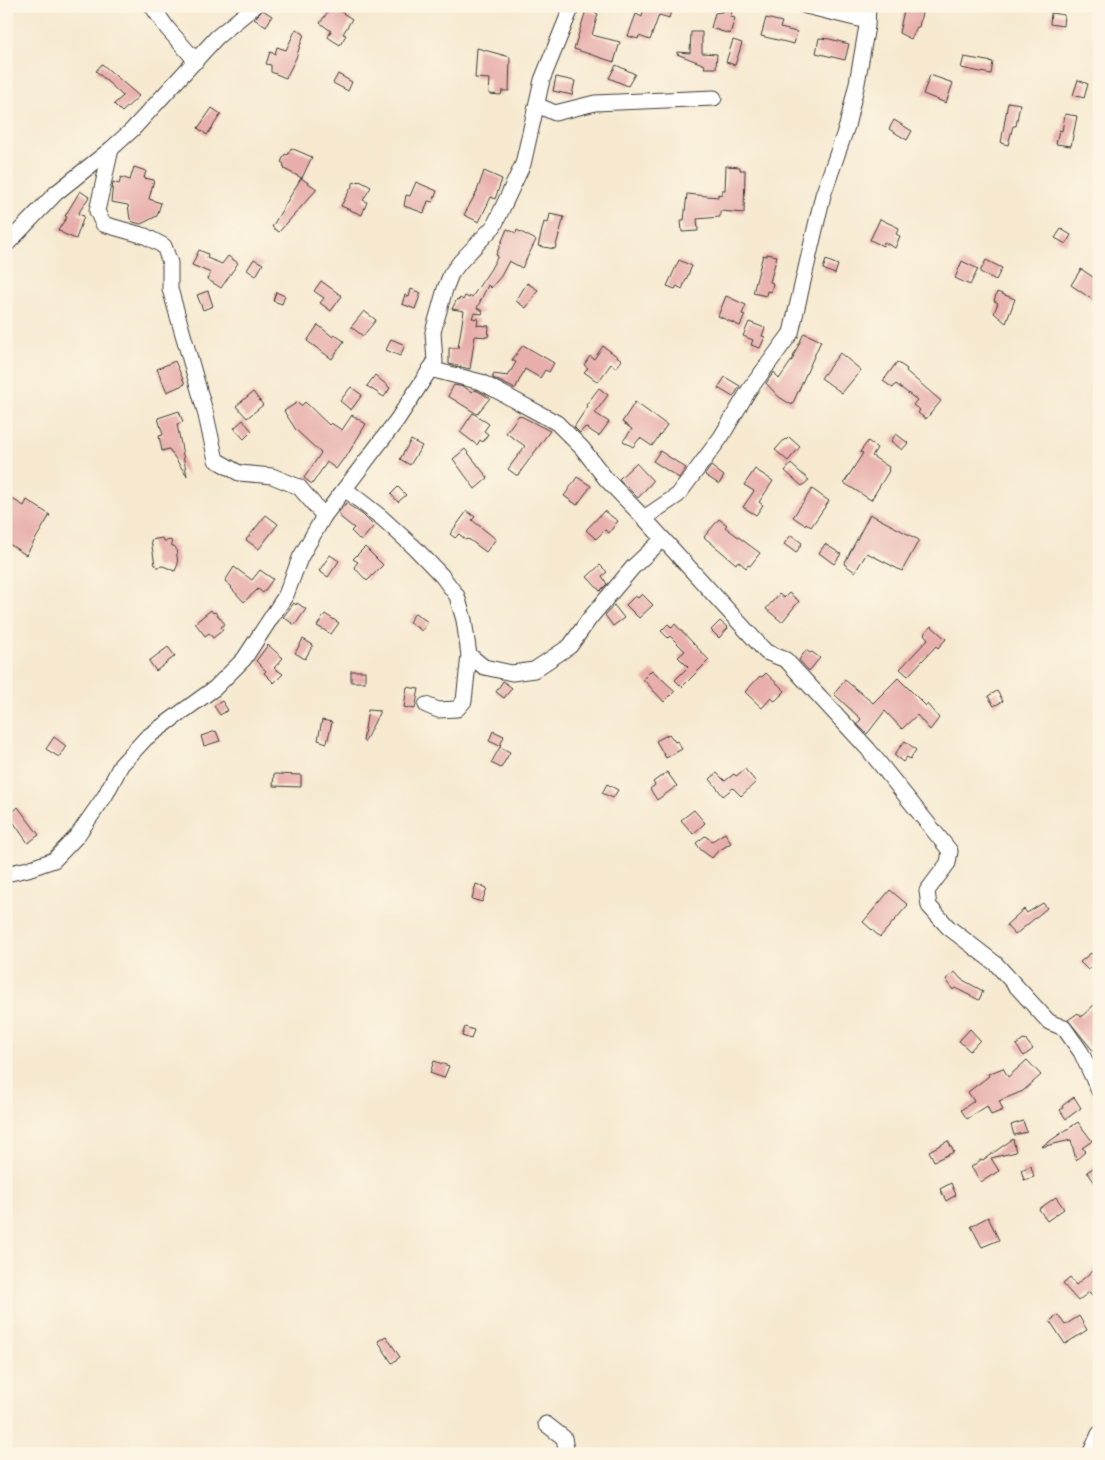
<svg xmlns="http://www.w3.org/2000/svg" width="1105" height="1460" font-family="'Gentium Book Plus',serif">
	<style>
		.building { fill: #e8aeac }
		.lines { fill: none; stroke-linecap: round; stroke-linejoin: round }
		.minor-casing { stroke: #3d3b37; stroke-width: 17 }
		.minor { stroke: #fff; stroke-width: 15 }
	</style>
	<rect width="100%" height="100%" fill="#fcf5e5"/>
	<filter id="ink" filterUnits="userSpaceOnUse"><feTurbulence type="fractalNoise" baseFrequency=".02" numOctaves="2"/><feDisplacementMap in="SourceGraphic" scale="10" xChannelSelector="R" yChannelSelector="G"/><feConvolveMatrix kernelMatrix="1 2 1 2 8 2 1 2 1" color-interpolation-filters="sRGB"/></filter>
	<filter id="wash" filterUnits="userSpaceOnUse"><feTurbulence type="fractalNoise" baseFrequency=".0096" numOctaves="4" result="noise"/><feDisplacementMap in="SourceGraphic" scale="20" xChannelSelector="R" yChannelSelector="G"/><feGaussianBlur stdDeviation="1.12" result="paint"/><feColorMatrix in="noise" values="0 0 0 0 0 0 0 0 0 0 0 0 0 0 0 0 0 1.4 0 .05"/><feComposite in="paint" operator="in"/></filter>
	<g filter="url(#wash)">
		<rect width="100%" height="100%" fill="#f6e9d0"/>
		<g id="blocks">
			<g class="building">
				<path d="M 332,6 L 352,19 L 343,34 L 346,35 L 340,45 L 329,38 L 328,37 L 331,31 L 320,23 Z"/>
				<path d="M 638,6 L 671,6 L 670,8 L 672,8 L 669,18 L 659,15 L 650,40 L 639,36 L 638,39 L 628,36 L 636,14 L 642,17 L 643,11 L 638,9 Z"/>
				<path d="M 905,6 L 923,8 L 919,27 L 917,27 L 911,39 L 899,33 Z"/>
				<path d="M 723,9 L 732,12 L 730,17 L 735,18 L 730,34 L 711,28 L 715,13 L 722,12 Z"/>
				<path d="M 263,10 L 272,16 L 266,27 L 254,19 Z"/>
				<path d="M 586,10 L 598,14 L 592,35 L 620,42 L 614,62 L 574,49 Z"/>
				<path d="M 1051,13 L 1064,15 L 1063,26 L 1050,24 Z"/>
				<path d="M 766,18 L 782,22 L 780,28 L 797,32 L 794,44 L 761,36 Z"/>
				<path d="M 296,29 L 304,34 L 296,58 L 286,78 L 271,72 L 271,65 L 266,64 L 270,52 L 275,54 L 277,47 L 286,50 Z"/>
				<path d="M 691,32 L 702,32 L 702,53 L 717,54 L 716,68 L 704,68 L 705,65 L 677,54 L 677,52 L 690,53 Z"/>
				<path d="M 819,38 L 830,39 L 849,44 L 845,60 L 816,53 Z"/>
				<path d="M 733,40 L 742,43 L 735,65 L 726,62 Z"/>
				<path d="M 477,48 L 510,57 L 509,91 L 502,91 L 501,95 L 489,94 L 490,79 L 475,78 Z"/>
				<path d="M 964,57 L 993,62 L 991,74 L 961,68 Z"/>
				<path d="M 102,64 L 139,96 L 122,112 L 114,104 L 123,96 L 96,71 Z"/>
				<path d="M 616,65 L 635,74 L 628,86 L 609,78 Z"/>
				<path d="M 338,74 L 352,82 L 348,91 L 333,83 Z"/>
				<path d="M 930,75 L 953,83 L 946,103 L 923,94 Z"/>
				<path d="M 556,77 L 575,81 L 572,95 L 553,91 Z"/>
				<path d="M 1078,80 L 1088,84 L 1084,98 L 1073,95 Z"/>
				<path d="M 1008,102 L 1020,104 L 1016,126 L 1013,126 L 1008,145 L 1001,143 Z"/>
				<path d="M 212,108 L 221,114 L 207,135 L 198,128 Z"/>
				<path d="M 1065,114 L 1077,116 L 1071,146 L 1056,144 L 1059,130 L 1062,131 Z"/>
				<path d="M 894,120 L 912,131 L 907,140 L 889,129 Z"/>
				<path d="M 291,148 L 312,157 L 302,178 L 284,169 L 285,168 L 283,167 L 284,164 L 281,162 L 285,154 L 288,155 Z"/>
				<path d="M 726,166 L 740,167 L 740,170 L 745,170 L 744,213 L 720,211 L 720,217 L 697,219 L 698,231 L 682,232 L 681,220 L 684,220 L 687,194 L 718,197 L 718,194 L 722,195 L 722,190 L 725,190 Z"/>
				<path d="M 134,167 L 146,171 L 144,178 L 154,180 L 149,199 L 161,203 L 157,216 L 141,224 L 133,222 L 130,219 L 128,205 L 111,202 L 113,182 L 119,184 L 121,177 L 130,180 Z"/>
				<path d="M 484,171 L 502,179 L 495,199 L 491,197 L 479,222 L 464,215 L 477,191 Z"/>
				<path d="M 301,178 L 317,189 L 279,232 L 272,227 Z"/>
				<path d="M 358,181 L 359,182 L 360,181 L 371,187 L 363,200 L 367,202 L 362,215 L 341,206 L 354,182 L 356,183 Z"/>
				<path d="M 416,182 L 437,191 L 433,202 L 428,201 L 424,213 L 404,206 L 406,195 L 410,196 Z"/>
				<path d="M 80,191 L 89,197 L 78,214 L 84,216 L 76,239 L 64,234 L 58,230 L 67,217 L 65,216 Z"/>
				<path d="M 550,214 L 564,217 L 555,249 L 538,246 L 544,222 L 548,223 Z"/>
				<path d="M 880,219 L 899,228 L 896,234 L 900,236 L 895,248 L 884,242 L 883,246 L 870,240 Z"/>
				<path d="M 507,229 L 516,233 L 517,230 L 536,240 L 522,268 L 509,261 L 501,276 L 491,288 L 488,285 L 477,308 L 483,311 L 482,314 L 474,313 L 472,318 L 478,319 L 477,325 L 489,326 L 488,337 L 475,336 L 470,369 L 449,364 L 449,348 L 458,348 L 464,311 L 452,309 L 457,299 L 459,300 L 460,298 L 463,300 L 465,296 L 469,298 L 470,296 L 472,297 L 490,270 L 498,256 L 496,255 Z"/>
				<path d="M 1061,229 L 1071,235 L 1066,244 L 1055,238 Z"/>
				<path d="M 199,250 L 208,254 L 207,258 L 222,264 L 228,256 L 238,263 L 221,288 L 207,279 L 211,273 L 192,265 Z"/>
				<path d="M 767,254 L 777,256 L 770,282 L 773,283 L 771,292 L 767,291 L 766,296 L 753,293 L 763,255 L 767,256 Z"/>
				<path d="M 254,259 L 263,264 L 256,276 L 247,270 Z"/>
				<path d="M 679,260 L 692,266 L 682,289 L 677,286 L 675,289 L 667,286 Z"/>
				<path d="M 826,260 L 838,265 L 835,274 L 823,269 Z"/>
				<path d="M 986,260 L 1002,268 L 996,280 L 980,272 Z"/>
				<path d="M 962,261 L 978,269 L 970,285 L 955,278 Z"/>
				<path d="M 1081,269 L 1099,281 L 1099,304 L 1071,285 Z"/>
				<path d="M 321,281 L 342,296 L 331,311 L 320,303 L 324,298 L 314,291 Z"/>
				<path d="M 527,283 L 538,290 L 526,308 L 516,301 Z"/>
				<path d="M 411,289 L 421,293 L 415,309 L 402,304 L 405,295 L 409,297 Z"/>
				<path d="M 208,291 L 213,306 L 203,310 L 197,295 Z"/>
				<path d="M 276,292 L 285,296 L 282,304 L 273,301 Z"/>
				<path d="M 997,292 L 1015,299 L 1006,323 L 994,313 L 998,303 L 994,301 Z"/>
				<path d="M 726,296 L 746,305 L 742,314 L 745,315 L 740,326 L 718,316 Z"/>
				<path d="M 364,311 L 376,320 L 363,336 L 351,327 Z"/>
				<path d="M 749,322 L 765,328 L 762,336 L 765,337 L 760,348 L 751,345 L 753,340 L 743,336 Z"/>
				<path d="M 318,325 L 333,337 L 335,335 L 344,341 L 332,359 L 307,341 Z"/>
				<path d="M 804,333 L 821,341 L 792,405 L 779,397 L 766,383 L 774,372 L 779,379 L 794,357 L 793,357 Z"/>
				<path d="M 391,339 L 405,345 L 400,356 L 386,350 Z"/>
				<path d="M 523,345 L 554,363 L 549,372 L 545,370 L 540,378 L 525,369 L 515,389 L 493,378 L 493,374 L 508,376 L 516,362 L 512,360 Z"/>
				<path d="M 603,346 L 622,360 L 616,368 L 611,364 L 598,382 L 584,372 L 588,368 L 584,365 L 590,356 L 594,359 Z"/>
				<path d="M 840,353 L 861,370 L 842,393 L 821,378 Z"/>
				<path d="M 175,361 L 185,384 L 167,392 L 157,369 Z"/>
				<path d="M 897,362 L 907,369 L 906,371 L 941,401 L 926,419 L 918,413 L 920,410 L 913,405 L 917,400 L 896,384 L 893,388 L 883,381 Z"/>
				<path d="M 375,375 L 390,388 L 384,397 L 367,386 Z"/>
				<path d="M 725,377 L 740,386 L 733,397 L 718,388 Z"/>
				<path d="M 454,385 L 464,387 L 472,392 L 474,390 L 478,391 L 490,398 L 477,414 L 448,396 Z"/>
				<path d="M 351,387 L 362,395 L 351,410 L 340,401 Z"/>
				<path d="M 599,388 L 608,395 L 595,413 L 609,422 L 599,436 L 585,427 L 580,433 L 574,427 L 588,406 L 586,405 Z"/>
				<path d="M 253,392 L 263,405 L 247,418 L 236,406 Z"/>
				<path d="M 298,402 L 301,406 L 305,402 L 329,425 L 331,423 L 342,430 L 352,415 L 366,424 L 345,459 L 344,458 L 336,469 L 327,462 L 312,484 L 304,478 L 321,453 L 296,430 L 284,411 Z"/>
				<path d="M 635,402 L 667,425 L 652,446 L 640,438 L 633,447 L 623,441 L 632,429 L 622,422 Z"/>
				<path d="M 179,411 L 183,422 L 177,424 L 187,476 L 169,449 L 162,451 L 159,436 L 163,435 L 158,418 Z"/>
				<path d="M 473,413 L 489,424 L 484,431 L 488,434 L 483,442 L 480,440 L 477,445 L 460,432 Z"/>
				<path d="M 519,415 L 550,431 L 518,475 L 516,475 L 508,469 L 525,446 L 506,433 Z"/>
				<path d="M 243,420 L 252,431 L 244,439 L 234,428 Z"/>
				<path d="M 896,434 L 908,443 L 902,450 L 891,441 Z"/>
				<path d="M 789,437 L 800,447 L 788,461 L 775,450 L 785,439 L 786,440 Z"/>
				<path d="M 411,440 L 422,446 L 410,465 L 400,459 Z"/>
				<path d="M 868,441 L 877,448 L 872,456 L 889,467 L 888,470 L 889,471 L 871,500 L 844,483 L 863,453 L 860,452 Z"/>
				<path d="M 465,449 L 488,478 L 475,489 L 453,459 Z"/>
				<path d="M 660,451 L 686,468 L 679,478 L 653,461 Z"/>
				<path d="M 636,463 L 653,481 L 638,498 L 619,479 Z"/>
				<path d="M 791,464 L 809,480 L 802,486 L 785,471 Z"/>
				<path d="M 711,466 L 724,476 L 719,484 L 705,475 Z"/>
				<path d="M 755,469 L 773,481 L 759,502 L 763,505 L 756,515 L 743,507 L 754,491 L 744,485 Z"/>
				<path d="M 577,477 L 591,486 L 577,505 L 564,496 Z"/>
				<path d="M 398,487 L 406,495 L 398,502 L 391,494 Z"/>
				<path d="M 812,489 L 829,501 L 811,527 L 806,523 L 805,525 L 793,517 Z"/>
				<path d="M 6,495 L 24,506 L 27,500 L 50,515 L 26,555 L 6,542 Z"/>
				<path d="M 346,503 L 363,515 L 374,526 L 361,541 L 351,531 L 354,528 L 339,516 L 341,515 L 338,513 Z"/>
				<path d="M 467,511 L 475,517 L 472,520 L 496,539 L 486,552 L 470,540 L 467,539 L 466,540 L 459,534 L 455,538 L 450,534 Z"/>
				<path d="M 604,511 L 618,521 L 609,533 L 605,530 L 596,539 L 586,530 Z"/>
				<path d="M 870,514 L 919,540 L 902,571 L 867,553 L 855,572 L 844,564 Z"/>
				<path d="M 266,515 L 278,524 L 259,549 L 246,540 Z"/>
				<path d="M 719,519 L 727,525 L 725,527 L 760,553 L 750,566 L 748,565 L 746,568 L 738,561 L 736,564 L 704,537 Z"/>
				<path d="M 791,535 L 802,543 L 796,553 L 784,544 Z"/>
				<path d="M 162,538 L 164,541 L 171,540 L 172,546 L 174,546 L 176,548 L 178,564 L 175,571 L 163,566 L 157,567 L 155,565 L 151,540 Z"/>
				<path d="M 825,544 L 841,554 L 834,564 L 819,553 Z"/>
				<path d="M 365,547 L 383,565 L 367,581 L 354,567 L 358,562 L 353,559 Z"/>
				<path d="M 330,555 L 339,561 L 328,577 L 319,571 Z"/>
				<path d="M 600,565 L 607,572 L 602,576 L 607,584 L 600,591 L 587,577 Z"/>
				<path d="M 234,567 L 252,580 L 260,570 L 273,579 L 263,593 L 258,589 L 244,602 L 231,588 L 232,587 L 225,581 Z"/>
				<path d="M 789,593 L 799,601 L 782,622 L 766,609 L 779,594 L 784,598 Z"/>
				<path d="M 642,594 L 653,605 L 639,618 L 626,605 L 635,596 L 638,598 Z"/>
				<path d="M 294,603 L 296,605 L 297,603 L 306,609 L 295,625 L 283,617 Z"/>
				<path d="M 614,605 L 624,618 L 613,626 L 605,615 Z"/>
				<path d="M 211,610 L 213,613 L 215,612 L 225,624 L 221,627 L 223,630 L 213,638 L 209,633 L 205,636 L 195,623 Z"/>
				<path d="M 415,613 L 428,622 L 422,631 L 409,622 Z"/>
				<path d="M 325,614 L 339,623 L 331,634 L 317,626 Z"/>
				<path d="M 720,621 L 728,628 L 719,638 L 711,630 Z"/>
				<path d="M 668,624 L 672,628 L 675,624 L 709,660 L 682,687 L 675,680 L 688,667 L 678,657 L 685,651 L 670,636 L 668,638 L 661,631 Z"/>
				<path d="M 931,626 L 946,639 L 938,648 L 936,646 L 908,676 L 900,669 L 928,639 L 924,634 Z"/>
				<path d="M 303,639 L 313,645 L 305,659 L 295,653 Z"/>
				<path d="M 268,645 L 283,658 L 274,668 L 283,674 L 274,683 L 264,673 L 266,671 L 256,661 Z"/>
				<path d="M 168,647 L 175,656 L 156,671 L 149,661 Z"/>
				<path d="M 806,650 L 810,653 L 812,652 L 820,658 L 809,671 L 799,660 Z"/>
				<path d="M 652,670 L 675,691 L 664,702 L 643,679 Z"/>
				<rect x="351" y="671" width="14" height="11"/>
				<path d="M 766,673 L 785,691 L 775,701 L 771,698 L 762,708 L 745,692 L 760,676 L 762,677 Z"/>
				<path d="M 898,678 L 926,706 L 927,704 L 939,718 L 930,730 L 917,715 L 902,729 L 885,711 L 867,734 L 857,724 L 861,719 L 834,694 L 845,680 L 873,703 Z"/>
				<path d="M 503,681 L 512,688 L 504,698 L 496,692 Z"/>
				<path d="M 407,687 L 419,689 L 415,709 L 404,707 Z"/>
				<path d="M 997,691 L 1003,701 L 994,706 L 988,696 Z"/>
				<path d="M 222,701 L 228,710 L 220,715 L 214,706 Z"/>
				<path d="M 368,710 L 380,711 L 365,741 L 363,741 Z"/>
				<path d="M 322,720 L 332,722 L 327,743 L 318,740 Z"/>
				<path d="M 216,731 L 220,741 L 204,746 L 201,736 Z"/>
				<path d="M 493,731 L 504,736 L 500,746 L 489,741 Z"/>
				<path d="M 669,734 L 675,742 L 677,741 L 682,749 L 666,758 L 656,741 Z"/>
				<path d="M 54,737 L 66,746 L 59,757 L 46,749 Z"/>
				<path d="M 905,741 L 916,750 L 910,759 L 907,757 L 903,762 L 894,755 Z"/>
				<path d="M 500,747 L 510,752 L 501,768 L 491,763 Z"/>
				<path d="M 745,769 L 756,782 L 741,796 L 733,788 L 723,796 L 710,779 L 717,773 L 725,781 L 734,774 L 736,776 Z"/>
				<path d="M 667,772 L 677,786 L 657,800 L 650,789 L 655,785 L 653,782 Z"/>
				<path d="M 274,774 L 301,775 L 301,787 L 273,786 Z"/>
				<path d="M 607,784 L 618,790 L 613,798 L 602,793 Z"/>
				<path d="M 18,807 L 39,835 L 28,843 L 9,816 Z"/>
				<path d="M 694,810 L 705,823 L 693,834 L 681,820 Z"/>
				<path d="M 725,833 L 731,843 L 717,852 L 712,858 L 701,850 L 696,843 L 705,836 L 712,841 Z"/>
				<path d="M 476,884 L 487,888 L 482,902 L 472,899 Z"/>
				<path d="M 890,890 L 908,905 L 880,937 L 863,922 Z"/>
				<path d="M 1043,903 L 1047,908 L 1015,935 L 1006,925 L 1024,909 L 1027,913 Z"/>
				<path d="M 1091,953 L 1098,961 L 1088,970 L 1080,962 Z"/>
				<path d="M 955,972 L 961,979 L 983,991 L 979,1000 L 955,988 L 953,990 L 946,979 Z"/>
				<path d="M 1094,1005 L 1099,1010 L 1099,1058 L 1068,1020 L 1078,1013 L 1081,1017 Z"/>
				<path d="M 465,1027 L 474,1030 L 471,1039 L 462,1036 Z"/>
				<path d="M 970,1029 L 980,1040 L 970,1051 L 959,1041 Z"/>
				<path d="M 1025,1039 L 1033,1049 L 1024,1056 L 1016,1045 Z"/>
				<path d="M 1027,1060 L 1041,1075 L 1023,1091 L 999,1101 L 1003,1110 L 991,1115 L 987,1106 L 967,1119 L 961,1110 L 974,1101 L 968,1092 L 989,1076 L 988,1074 L 1003,1068 L 1008,1077 Z"/>
				<path d="M 434,1061 L 449,1066 L 444,1078 L 430,1073 Z"/>
				<path d="M 1074,1097 L 1081,1108 L 1066,1119 L 1060,1110 L 1063,1108 L 1062,1106 Z"/>
				<path d="M 1023,1121 L 1027,1132 L 1014,1135 L 1011,1125 Z"/>
				<path d="M 1078,1122 L 1092,1141 L 1082,1148 L 1086,1151 L 1076,1160 L 1071,1140 L 1041,1147 Z"/>
				<path d="M 1013,1139 L 1016,1152 L 991,1158 L 999,1171 L 981,1182 L 971,1167 L 982,1159 L 983,1160 Z"/>
				<path d="M 948,1141 L 954,1152 L 934,1161 L 929,1151 Z"/>
				<path d="M 1099,1164 L 1099,1188 L 1087,1172 Z"/>
				<path d="M 1031,1166 L 1034,1177 L 1024,1180 L 1021,1170 Z"/>
				<path d="M 951,1183 L 956,1195 L 946,1201 L 940,1189 Z"/>
				<path d="M 1056,1197 L 1064,1209 L 1047,1221 L 1039,1209 Z"/>
				<path d="M 988,1217 L 999,1240 L 982,1247 L 971,1226 Z"/>
				<path d="M 1099,1265 L 1099,1291 L 1094,1297 L 1089,1292 L 1078,1301 L 1063,1284 L 1070,1278 L 1076,1285 Z"/>
				<path d="M 1058,1315 L 1065,1325 L 1079,1316 L 1087,1330 L 1065,1344 L 1050,1321 Z"/>
				<path d="M 386,1336 L 400,1357 L 392,1363 L 378,1341 Z"/>
			</g>
		</g>
	</g>
	<g filter="url(#ink)">
		<use href="#blocks" fill-opacity="0" stroke="#3d3b37" stroke-width="1"/>
		<g class="lines">
			<defs>
				<g id="minor">
					<path d="M 152,6 L 167,28 L 196,61"/>
					<path d="M 806,6 L 867,21"/>
					<path d="M 537,105 L 555,113 L 595,103 L 714,98"/>
					<path d="M 111,149 L 97,211 L 103,224 L 145,236 L 164,246 L 170,263 L 170,289 L 205,411 L 216,460 L 239,473 L 272,476 L 299,487 L 324,516"/>
					<path d="M 6,245 L 56,193 L 111,149 L 132,130 L 217,37 L 255,6"/>
					<path d="M 430,369 L 481,382 L 557,423 L 582,448 L 606,479 L 644,518 L 766,652 L 786,660 L 868,749 L 950,851 L 948,863 L 927,891 L 929,906 L 948,927 L 996,964 L 1049,1022 L 1064,1028 L 1081,1052 L 1099,1091"/>
					<path d="M 345,489 L 382,518 L 415,548 L 442,576 L 457,596 L 464,620 L 469,655 L 464,701 L 457,709 L 438,710 L 426,705"/>
					<path d="M 644,518 L 678,495 L 721,437 L 749,390 L 791,333 L 823,195 L 847,126 L 857,83 L 867,26 L 868,6"/>
					<path d="M 469,655 L 484,667 L 512,673 L 534,670 L 570,646 L 590,618 L 634,566 L 663,539"/>
					<path d="M 6,874 L 28,869 L 54,860 L 77,836 L 105,796 L 121,765 L 146,738 L 215,688 L 244,659 L 286,595 L 300,558 L 324,516 L 397,420 L 435,362 L 433,332 L 445,289 L 451,274 L 460,262 L 494,226 L 523,164 L 542,80 L 572,6"/>
					<path d="M 546,1424 L 564,1438 L 567,1454"/>
					<path d="M 1090,1454 L 1099,1434"/>
				</g>
			</defs>
			<use href="#minor" class="minor-casing"/>
			<use href="#minor" class="minor"/>
		</g>
	</g>
	<rect width="1105" height="1460" fill="none" stroke="#fcf5e5" stroke-width="25"/>
</svg>
